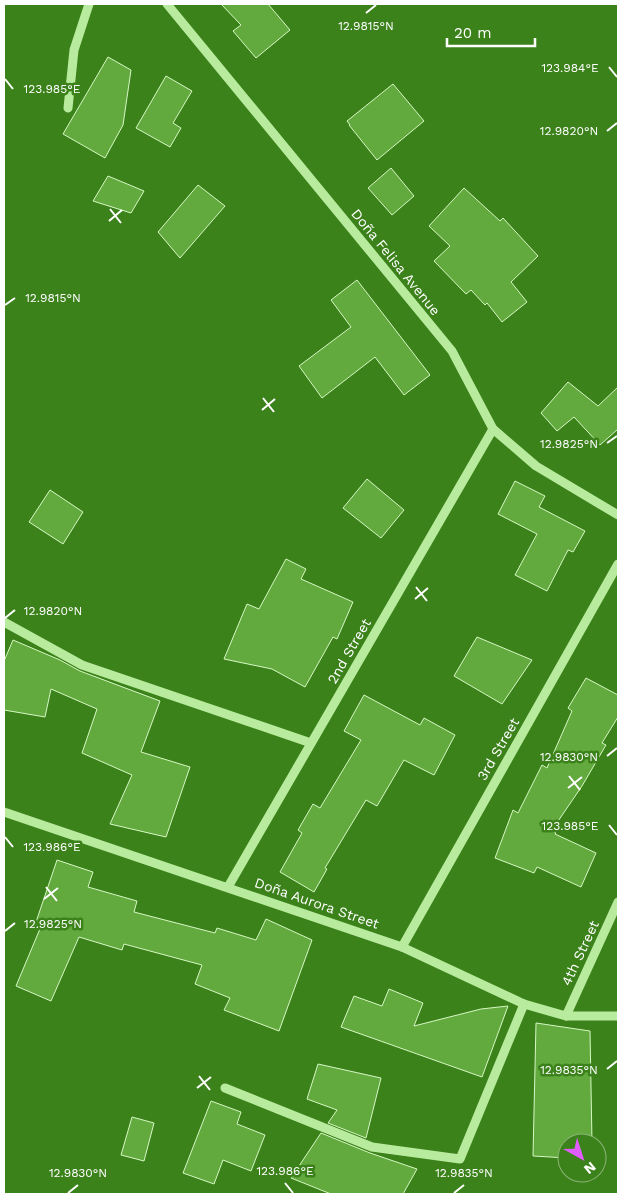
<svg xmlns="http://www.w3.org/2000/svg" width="622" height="1198" font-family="'Work Sans',sans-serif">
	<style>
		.building { fill: #62aa3e; stroke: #d6f8c4 }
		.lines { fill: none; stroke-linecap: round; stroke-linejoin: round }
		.minor { stroke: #b9eb9f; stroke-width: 9 }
		.ticks { fill: none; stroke: #fff; stroke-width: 2 }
		.labels { text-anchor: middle; stroke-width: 5; stroke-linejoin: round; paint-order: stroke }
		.street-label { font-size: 14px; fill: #fff; stroke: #3c821b }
		.ticks-label { font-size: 12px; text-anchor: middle; fill: #fff; stroke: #3c821b; stroke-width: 5; stroke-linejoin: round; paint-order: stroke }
	</style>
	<rect width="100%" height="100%" fill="#3c821b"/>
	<g class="building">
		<path d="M 221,4 L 268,4 L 290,30 L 256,58 L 233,31 L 241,25 Z"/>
		<path d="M 108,57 L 131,70 L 123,125 L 105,158 L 63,134 Z"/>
		<path d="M 166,76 L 192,91 L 173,123 L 181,128 L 170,147 L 136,128 Z"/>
		<path d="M 393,84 L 424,121 L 377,160 L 349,125 L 350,125 L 347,121 Z"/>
		<path d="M 391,168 L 414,196 L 392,215 L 368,188 Z"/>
		<path d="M 108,176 L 144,191 L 131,213 L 93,201 Z"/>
		<path d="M 198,185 L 225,206 L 180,258 L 158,232 Z"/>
		<path d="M 464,188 L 500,221 L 503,218 L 538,256 L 511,282 L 527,302 L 502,322 L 487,303 L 485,305 L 471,290 L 466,294 L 434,261 L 450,246 L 429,226 Z"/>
		<path d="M 357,280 L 430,375 L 404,395 L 375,357 L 322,398 L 299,366 L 351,327 L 331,300 Z"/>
		<path d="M 568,382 L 598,406 L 618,387 L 618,429 L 600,445 L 574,417 L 557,431 L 541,413 Z"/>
		<path d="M 367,479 L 404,510 L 381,538 L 343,508 Z"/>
		<path d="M 515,481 L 545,496 L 539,507 L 585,531 L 573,552 L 568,550 L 547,591 L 515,575 L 537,534 L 498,514 Z"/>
		<path d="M 50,490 L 83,512 L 63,544 L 29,522 Z"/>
		<path d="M 286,559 L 306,569 L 301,579 L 353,602 L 337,639 L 333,637 L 305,687 L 272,669 L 224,659 L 247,604 L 259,609 Z"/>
		<path d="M 477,637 L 532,660 L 502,704 L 454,676 Z"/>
		<path d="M 13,640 L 60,660 L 80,671 L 160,701 L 141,752 L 190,767 L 166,837 L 110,824 L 132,775 L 82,753 L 97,709 L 51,689 L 45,717 L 4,710 L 4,661 Z"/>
		<path d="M 586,678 L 618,695 L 618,717 L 602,743 L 606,745 L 582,786 L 552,830 L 556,833 L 555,834 L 596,853 L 581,887 L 537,867 L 534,873 L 495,858 L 513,810 L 518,813 L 542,765 L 547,768 L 572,711 L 568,708 Z"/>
		<path d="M 364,695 L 420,725 L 424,718 L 455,735 L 434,775 L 404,760 L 377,806 L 366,800 L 325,868 L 327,869 L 314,892 L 280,872 L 302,833 L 298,830 L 313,804 L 320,808 L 361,740 L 344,731 Z"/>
		<path d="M 57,860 L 93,872 L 88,887 L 137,901 L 134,912 L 215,933 L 217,928 L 256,940 L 266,919 L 312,940 L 279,1031 L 224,1010 L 230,998 L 195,984 L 202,965 L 124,944 L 122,950 L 79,937 L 51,1001 L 16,986 L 42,924 L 36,922 Z"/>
		<path d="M 389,989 L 423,1003 L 414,1026 L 481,1009 L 508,1006 L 482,1077 L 341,1027 L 354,996 L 382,1006 Z"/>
		<path d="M 536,1023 L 590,1031 L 592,1143 L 567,1143 L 567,1158 L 533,1156 Z"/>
		<path d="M 318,1064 L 381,1078 L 366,1138 L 328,1123 L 337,1110 L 307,1099 Z"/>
		<path d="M 211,1101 L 241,1112 L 237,1124 L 265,1135 L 251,1171 L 223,1160 L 214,1184 L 183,1173 Z"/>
		<path d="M 132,1117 L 154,1123 L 144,1161 L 121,1155 Z"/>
		<path d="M 321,1133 L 370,1153 L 417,1169 L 403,1194 L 331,1194 L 291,1178 Z"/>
	</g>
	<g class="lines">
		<g class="minor">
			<path d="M 167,4 L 452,351 L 493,429 L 536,466 L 618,515"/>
			<path d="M 68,108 L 74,50 L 89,4"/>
			<path d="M 4,622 L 82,665 L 311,743"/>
			<path d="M 4,812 L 402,947 L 524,1004 L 566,1016 L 618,1016"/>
			<path d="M 228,887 L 493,429"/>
			<path d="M 402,947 L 618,564"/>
			<path d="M 566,1016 L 618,902"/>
			<path d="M 225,1088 L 372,1147 L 460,1159 L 524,1004"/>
		</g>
	</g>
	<path class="ticks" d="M 366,13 L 376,5M 609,67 L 617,77M 5,79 L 13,89M 607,131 L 617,123M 110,209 L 121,223M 109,221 L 122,210M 5,305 L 15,298M 263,398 L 274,412M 262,410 L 275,399M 607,443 L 617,436M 416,587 L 427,601M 415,599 L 428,588M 5,618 L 15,610M 607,756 L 617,748M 569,776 L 580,790M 568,788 L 582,777M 609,825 L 617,835M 5,837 L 13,847M 46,887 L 57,901M 44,899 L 58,888M 5,931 L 15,923M 607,1069 L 617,1061M 199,1076 L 210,1090M 197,1088 L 211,1077M 285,1183 L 293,1193M 68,1193 L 78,1185M 454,1193 L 464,1185"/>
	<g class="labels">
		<g class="street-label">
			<text transform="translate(396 262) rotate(51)" y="5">Doña Felisa Avenue</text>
			<text transform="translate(349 651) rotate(-60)" y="5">2nd Street</text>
			<text transform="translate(498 749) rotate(-60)" y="5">3rd Street</text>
			<text transform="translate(317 903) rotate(19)" y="5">Doña Aurora Street</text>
			<text transform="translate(580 953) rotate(-65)" y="5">4th Street</text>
		</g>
	</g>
	<g class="ticks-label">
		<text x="366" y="30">12.9815°N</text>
		<text x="570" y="72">123.984°E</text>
		<text x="52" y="93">123.985°E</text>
		<text x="569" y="135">12.9820°N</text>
		<text x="53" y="302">12.9815°N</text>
		<text x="569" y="448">12.9825°N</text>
		<text x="53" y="615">12.9820°N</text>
		<text x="569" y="761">12.9830°N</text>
		<text x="570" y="830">123.985°E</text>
		<text x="52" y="851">123.986°E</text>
		<text x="53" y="928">12.9825°N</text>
		<text x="569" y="1074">12.9835°N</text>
		<text x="285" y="1175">123.986°E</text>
		<text x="78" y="1177">12.9830°N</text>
		<text x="464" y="1177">12.9835°N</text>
	</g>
	<rect width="622" height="1198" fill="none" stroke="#ffffff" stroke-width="10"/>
	<g transform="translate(582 1158) rotate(141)"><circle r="24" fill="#3c821b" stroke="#8ab476"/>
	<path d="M0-4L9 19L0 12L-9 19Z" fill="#e05cfc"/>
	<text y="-8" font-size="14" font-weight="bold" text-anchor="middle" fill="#ffffff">N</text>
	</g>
	<path d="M447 38v8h88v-8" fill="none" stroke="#ffffff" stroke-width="2.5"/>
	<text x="454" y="38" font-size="15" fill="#ffffff" stroke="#3c821b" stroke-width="4" paint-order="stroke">20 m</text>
</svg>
